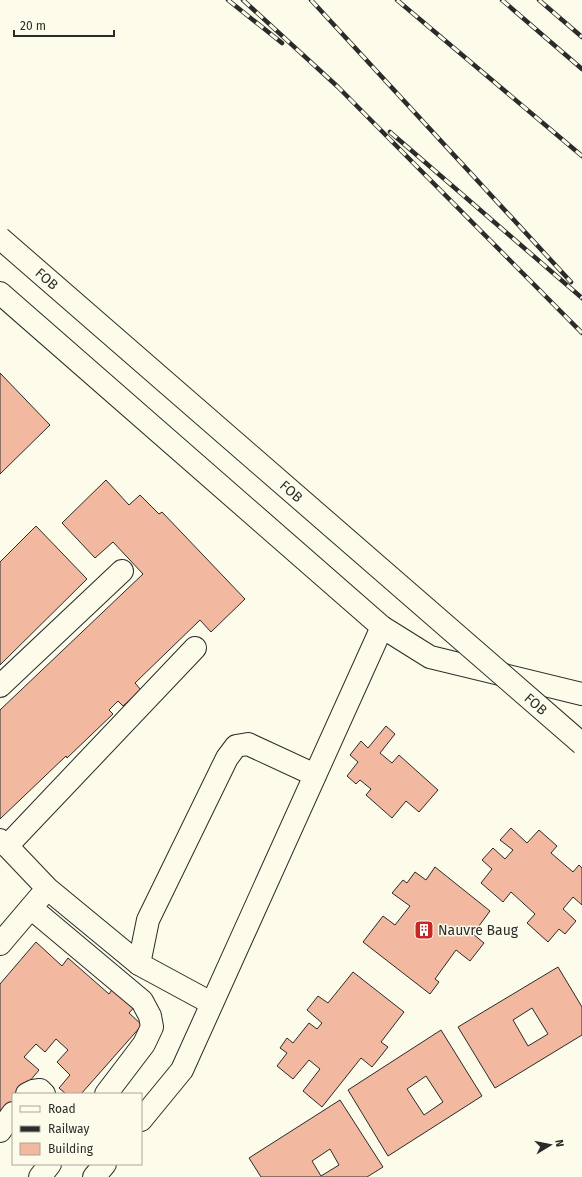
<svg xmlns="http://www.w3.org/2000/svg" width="582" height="1177" font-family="'Fira Sans',sans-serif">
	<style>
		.building { fill: #f2b8a0; stroke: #2b2b2b; fill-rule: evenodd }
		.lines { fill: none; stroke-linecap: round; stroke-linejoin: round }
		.minor-casing { stroke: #2b2b2b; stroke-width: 24 }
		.minor { stroke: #fdfbea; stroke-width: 22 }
		.rail-casing { stroke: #2b2b2b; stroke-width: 4.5 }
		.rail { stroke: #fdfbea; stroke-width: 3; stroke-dasharray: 9; stroke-linecap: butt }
		.minor-bridge-casing { stroke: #2b2b2b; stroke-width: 24; stroke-linecap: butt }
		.minor-bridge { stroke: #fdfbea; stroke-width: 22 }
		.labels { text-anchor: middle; stroke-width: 3; stroke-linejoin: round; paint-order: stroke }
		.street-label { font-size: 14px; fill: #2b2b2b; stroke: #fdfbea }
		.poi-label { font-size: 14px; fill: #2b2b2b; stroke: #fdfbea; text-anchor: start }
	</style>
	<rect width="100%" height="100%" fill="#fdfbea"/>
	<g class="building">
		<path d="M 0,373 L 50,425 L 0,474 Z"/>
		<path d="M 106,480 L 129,505 L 140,495 L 159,514 L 162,512 L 245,599 L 211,632 L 200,620 L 135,683 L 141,690 L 123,706 L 118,701 L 109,710 L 113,714 L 67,758 L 66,756 L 0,819 L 0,710 L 143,574 L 113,542 L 95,558 L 62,523 Z"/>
		<path d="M 36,526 L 87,579 L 0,665 L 0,562 Z"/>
		<path d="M 386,726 L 395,734 L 380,753 L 392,763 L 399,755 L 438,790 L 419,812 L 406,801 L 392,818 L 366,795 L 371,789 L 360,780 L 356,784 L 347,776 L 358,762 L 350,755 L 361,741 L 368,748 Z"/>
		<path d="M 511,828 L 527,843 L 539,830 L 557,846 L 551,853 L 573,872 L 579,865 L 582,868 L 582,905 L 573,897 L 563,909 L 576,921 L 565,934 L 559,929 L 548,942 L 527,923 L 535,914 L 511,892 L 503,902 L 481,883 L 492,869 L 482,860 L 493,848 L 505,859 L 513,850 L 500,840 Z"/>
		<path d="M 435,867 L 490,911 L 473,934 L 484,943 L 470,961 L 456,950 L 435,979 L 439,982 L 430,994 L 363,942 L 383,916 L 395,925 L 410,906 L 392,893 L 403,880 L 407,883 L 415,872 L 426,880 Z"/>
		<path d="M 36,942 L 62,966 L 68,958 L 109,994 L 114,987 L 136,1005 L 129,1013 L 142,1025 L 81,1094 L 66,1094 L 59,1088 L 70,1075 L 57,1062 L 68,1050 L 56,1039 L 45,1052 L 36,1044 L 24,1057 L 39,1070 L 19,1094 L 13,1094 L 13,1101 L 0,1116 L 0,984 Z"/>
		<path d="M 558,967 L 582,1007 L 582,1035 L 495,1088 L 458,1027 ZM 532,1008 L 548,1034 L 528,1046 L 513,1020 Z"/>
		<path d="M 353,972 L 404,1012 L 381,1042 L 388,1047 L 372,1067 L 361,1058 L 322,1107 L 303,1091 L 320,1069 L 309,1060 L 293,1079 L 277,1066 L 287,1053 L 280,1048 L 287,1038 L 293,1043 L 309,1023 L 317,1029 L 322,1023 L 307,1010 L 318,996 L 328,1003 Z"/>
		<path d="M 441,1030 L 482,1096 L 388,1156 L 348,1090 ZM 426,1076 L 443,1102 L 424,1115 L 407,1089 Z"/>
		<path d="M 340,1100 L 383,1167 L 367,1177 L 261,1177 L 249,1158 ZM 330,1149 L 339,1165 L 321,1176 L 312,1161 Z"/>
	</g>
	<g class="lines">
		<defs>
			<g id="minor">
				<path d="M 0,293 L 382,627 L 430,657 L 582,694"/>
				<path d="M 0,686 L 122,571"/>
				<path d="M 0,840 L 7,846 L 48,889 L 139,964 L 211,1003"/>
				<path d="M 7,846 L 195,648"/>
				<path d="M 31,908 L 142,1001 L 150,1016 L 152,1027 L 144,1044 L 106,1094"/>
				<path d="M 0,944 L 40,897"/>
				<path d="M 139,964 L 148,920 L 227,758 L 236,746 L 248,744 L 315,775"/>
				<path d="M 27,1094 L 33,1091 L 40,1090 L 44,1094"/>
				<path d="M 141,1120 L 182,1070 L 382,627"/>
				<path d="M 0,1131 L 13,1113"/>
				<path d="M 40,1177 L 50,1164"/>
				<path d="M 94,1177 L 105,1164"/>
			</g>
		</defs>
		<use href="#minor" class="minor-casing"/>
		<use href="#minor" class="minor"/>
		<defs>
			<g id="rail">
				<path d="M 228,0 L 282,43"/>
				<path d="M 243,0 L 338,87 L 582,333"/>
				<path d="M 311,0 L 571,282"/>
				<path d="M 397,0 L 582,156"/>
				<path d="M 502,0 L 582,69"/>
				<path d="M 539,0 L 582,37"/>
				<path d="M 390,132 L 582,298"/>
			</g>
		</defs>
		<use href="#rail" class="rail-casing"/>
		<use href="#rail" class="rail"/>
		<defs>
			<g id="minor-bridge">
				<path id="s1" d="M 0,238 L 582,744"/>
			</g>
		</defs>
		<use href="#minor-bridge" class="minor-bridge-casing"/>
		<use href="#minor-bridge" class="minor-bridge"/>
	</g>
	<defs>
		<symbol id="building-square" viewBox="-11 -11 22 22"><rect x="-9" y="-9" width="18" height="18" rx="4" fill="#c62828" stroke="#fdfbea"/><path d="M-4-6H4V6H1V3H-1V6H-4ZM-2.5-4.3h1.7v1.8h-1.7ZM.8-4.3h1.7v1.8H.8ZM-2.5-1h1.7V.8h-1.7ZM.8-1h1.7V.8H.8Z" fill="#fff"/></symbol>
	</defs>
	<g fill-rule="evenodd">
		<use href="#building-square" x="413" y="919" width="22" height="22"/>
	</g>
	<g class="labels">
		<g class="street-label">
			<text dy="5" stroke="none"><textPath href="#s1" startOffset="62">FOB</textPath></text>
			<text dy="5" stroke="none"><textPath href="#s1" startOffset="386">FOB</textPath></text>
			<text dy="5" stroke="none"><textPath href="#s1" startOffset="710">FOB</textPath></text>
		</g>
		<g class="poi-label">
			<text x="438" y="935">Nauvre Baug</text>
		</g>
	</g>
	<rect x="12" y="1093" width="130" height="72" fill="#fdfbea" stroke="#a9a89e"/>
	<rect x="20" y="1106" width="20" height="6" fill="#fdfbea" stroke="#a9a89e"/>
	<text x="48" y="1113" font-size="12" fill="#2b2b2b">Road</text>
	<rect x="20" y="1126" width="20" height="6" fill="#2b2b2b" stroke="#a9a89e"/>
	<text x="48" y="1133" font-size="12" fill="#2b2b2b">Railway</text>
	<rect x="20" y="1143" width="20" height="12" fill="#f2b8a0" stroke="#a9a89e"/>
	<text x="48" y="1153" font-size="12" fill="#2b2b2b">Building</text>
	<g transform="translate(550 1145) rotate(80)" stroke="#fdfbea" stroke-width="3" paint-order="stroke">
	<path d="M0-3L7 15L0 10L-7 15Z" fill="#2b2b2b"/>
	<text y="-6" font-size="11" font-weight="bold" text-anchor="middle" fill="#2b2b2b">N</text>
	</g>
	<path d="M14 30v6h100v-6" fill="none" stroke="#2b2b2b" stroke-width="2"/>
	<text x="20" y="30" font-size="12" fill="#2b2b2b" stroke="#fdfbea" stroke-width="3" paint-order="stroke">20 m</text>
</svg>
